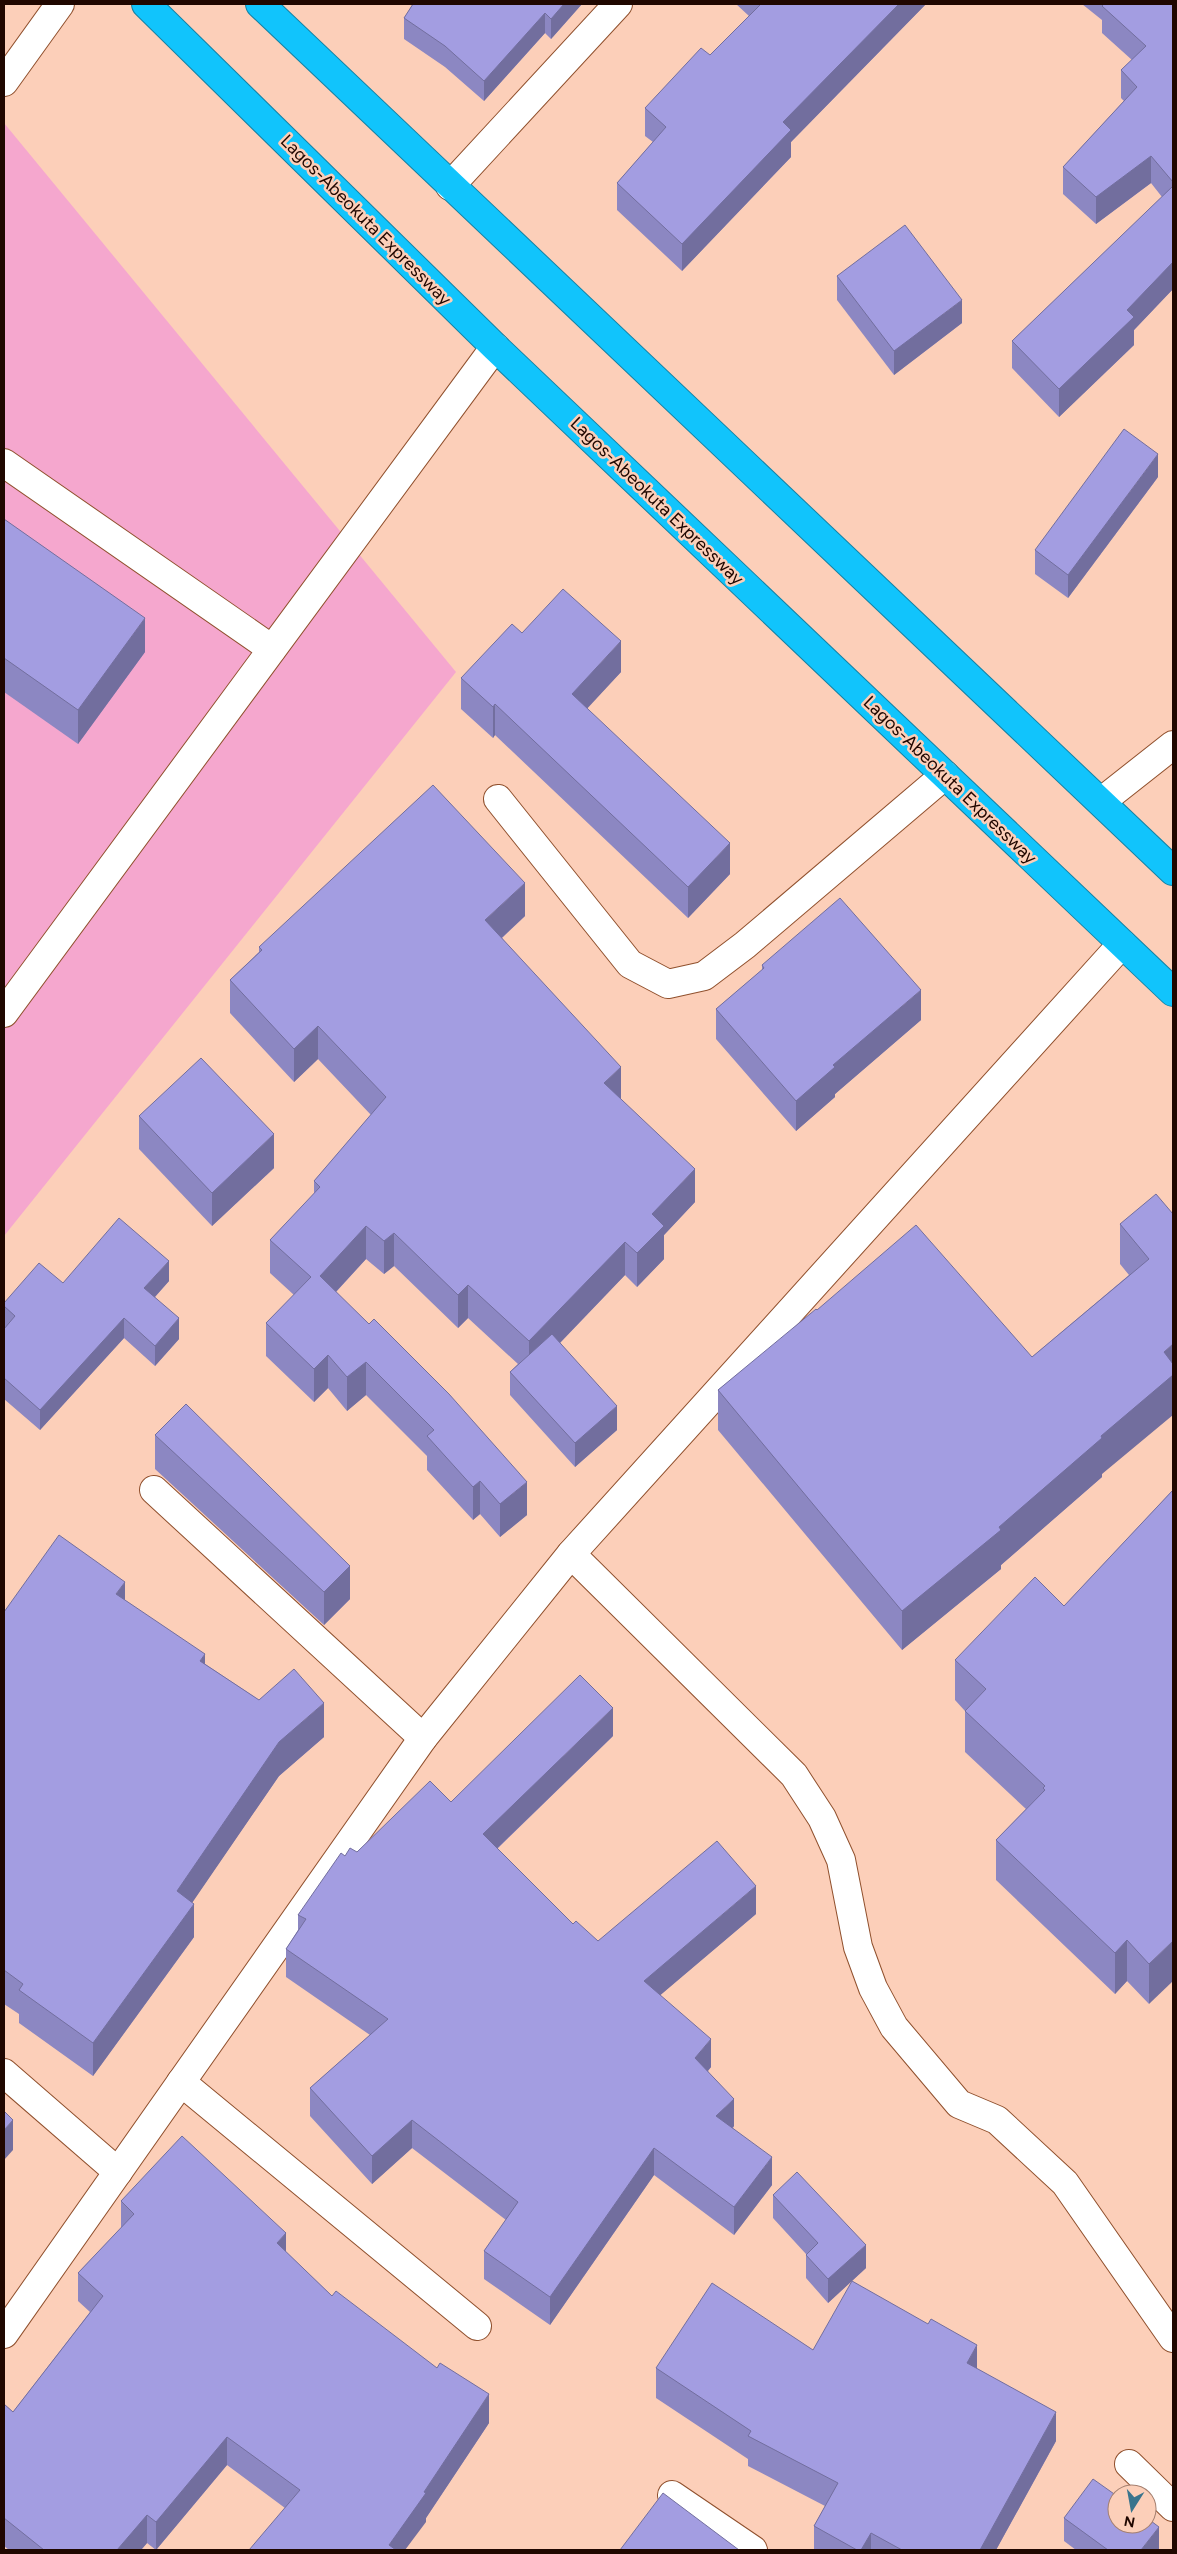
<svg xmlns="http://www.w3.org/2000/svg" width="1177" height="2554" font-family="Figtree,sans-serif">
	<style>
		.green { fill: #f5a7ce }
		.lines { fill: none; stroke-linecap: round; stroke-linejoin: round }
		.minor-casing { stroke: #90502d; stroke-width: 30 }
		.highway-casing { stroke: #1682a4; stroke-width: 30 }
		.minor { stroke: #fff; stroke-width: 28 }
		.highway { stroke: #11c4fc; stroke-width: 28 }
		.wall { fill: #8c87c2 }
		.shaded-wall { fill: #726e9e }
		.building { fill: #a39de1; stroke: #726e9e }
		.labels { text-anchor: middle; stroke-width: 5; stroke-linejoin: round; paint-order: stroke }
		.street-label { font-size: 18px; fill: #200700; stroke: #fccfb9 }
	</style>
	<rect width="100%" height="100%" fill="#fccfb9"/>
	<path class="green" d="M 4,123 L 456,672 L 4,1236 Z"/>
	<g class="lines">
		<defs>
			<g id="minor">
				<path d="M 4,82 L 60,4"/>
				<path d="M 450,186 L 618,4"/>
				<path d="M 4,463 L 272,649"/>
				<path d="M 498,799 L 630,964 L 668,984 L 704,976 L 745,945 L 945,775"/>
				<path d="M 1102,801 L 1173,745"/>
				<path d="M 4,1013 L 495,347"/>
				<path d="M 154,1490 L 423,1738"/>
				<path d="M 571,1554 L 794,1775 L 822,1818 L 841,1860 L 858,1947 L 873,1988 L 894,2027 L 959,2104 L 997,2120 L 1065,2183 L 1173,2338"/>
				<path d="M 4,2073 L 118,2172"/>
				<path d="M 181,2082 L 477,2326"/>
				<path d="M 4,2334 L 423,1738 L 571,1554 L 1122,944"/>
				<path d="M 1129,2464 L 1173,2507"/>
				<path d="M 672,2495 L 753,2550"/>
			</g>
			<g id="highway">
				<path d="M 146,4 L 495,347 L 1173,992"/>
				<path d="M 260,4 L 1173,871"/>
			</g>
		</defs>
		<use href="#minor" class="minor-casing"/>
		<use href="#highway" class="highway-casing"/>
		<use href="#minor" class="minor"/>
		<use href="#highway" class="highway"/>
	</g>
	<g class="wall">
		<path d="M 413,4 L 582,4 L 551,39 L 545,33 L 484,101 L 445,67 L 404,39 L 404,18 Z"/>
		<path d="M 736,4 L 926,4 L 791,142 L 791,157 L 682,271 L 617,210 L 617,183 L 653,142 L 645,136 L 645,108 L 710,55 L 749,16 Z"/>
		<path d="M 1082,4 L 1173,4 L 1173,289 L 1134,330 L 1134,345 L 1059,417 L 1012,368 L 1012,341 L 1162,197 L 1151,183 L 1096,224 L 1063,194 L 1063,167 L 1124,101 L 1121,98 L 1121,70 L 1132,60 L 1102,33 L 1102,20 Z"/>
		<path d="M 837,276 L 962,323 L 894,375 L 837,300 Z"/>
		<path d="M 1158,477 L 1068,598 L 1035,574 L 1035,550 Z"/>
		<path d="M 4,519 L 145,652 L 78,744 L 4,692 Z"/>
		<path d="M 522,633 L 621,672 L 587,708 L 730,874 L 688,918 L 495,735 L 493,738 L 461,709 L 461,678 Z"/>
		<path d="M 525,916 L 502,938 L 621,1100 L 695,1202 L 664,1235 L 664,1259 L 637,1287 L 625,1275 L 560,1343 L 617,1430 L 575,1467 L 510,1395 L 510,1372 L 518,1364 L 468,1318 L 458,1328 L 394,1266 L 384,1274 L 366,1259 L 336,1292 L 527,1515 L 500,1537 L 480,1514 L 473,1520 L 427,1470 L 427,1456 L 366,1395 L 347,1411 L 328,1388 L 314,1402 L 266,1356 L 266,1323 L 294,1295 L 270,1273 L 270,1240 L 314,1194 L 314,1181 L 371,1115 L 318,1059 L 294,1082 L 230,1013 L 230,980 L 259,952 L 259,947 Z"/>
		<path d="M 762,965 L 921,1020 L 835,1094 L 835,1097 L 796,1131 L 716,1039 L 716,1009 L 762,970 Z"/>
		<path d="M 139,1116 L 274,1168 L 212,1226 L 139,1149 Z"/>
		<path d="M 1173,1214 L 1102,1474 L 1102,1477 L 1001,1565 L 1001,1569 L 902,1650 L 718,1430 L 718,1390 L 817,1310 L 1032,1357 L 1129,1275 L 1120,1264 L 1120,1224 Z"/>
		<path d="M 169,1281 L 155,1297 L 179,1339 L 155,1366 L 124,1338 L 40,1430 L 4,1399 L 4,1329 L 5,1327 L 4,1326 L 4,1303 L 63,1283 Z"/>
		<path d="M 155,1435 L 350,1599 L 324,1625 L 155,1469 Z"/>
		<path d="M 1173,1490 L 1149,2004 L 1127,1981 L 1115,1994 L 996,1880 L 996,1840 L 1026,1809 L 965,1752 L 965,1711 L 955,1700 L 955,1660 L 1064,1606 Z"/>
		<path d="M 125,1600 L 205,1664 L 259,1700 L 324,1737 L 279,1776 L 192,1902 L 194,1937 L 93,2076 L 19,2023 L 19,2014 L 4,2004 L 4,1612 Z"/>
		<path d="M 613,1736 L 497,1849 L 573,1924 L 598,1941 L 756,1914 L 660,1995 L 711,2067 L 708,2071 L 734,2126 L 733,2128 L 772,2185 L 734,2235 L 654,2175 L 550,2325 L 484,2279 L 484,2251 L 506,2220 L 412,2148 L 372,2184 L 310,2116 L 310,2088 L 370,2035 L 286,1977 L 286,1949 L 298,1930 L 298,1915 L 345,1856 L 357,1852 L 451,1802 Z"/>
		<path d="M 773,2195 L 866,2268 L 828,2303 L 806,2278 L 806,2254 L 773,2218 Z"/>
		<path d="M 121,2201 L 286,2252 L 332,2296 L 489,2423 L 426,2518 L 426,2522 L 285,2508 L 227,2465 L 156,2550 L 147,2543 L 141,2550 L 9,2550 L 4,2546 L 4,2404 L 13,2412 L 90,2312 L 78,2301 L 78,2273 L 121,2228 Z"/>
		<path d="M 928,2324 L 1056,2441 L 996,2550 L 814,2550 L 814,2526 L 825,2506 L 748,2466 L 748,2459 L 656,2398 L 656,2368 L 813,2350 Z"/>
		<path d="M 1064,2518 L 1159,2550 L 1076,2550 L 1064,2541 Z"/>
	</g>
	<g class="shaded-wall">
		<path d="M 564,4 L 582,4 L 551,39 L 551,19 Z"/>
		<path d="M 899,4 L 926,4 L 791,142 L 791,157 L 682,271 L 682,244 L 783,122 Z"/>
		<path d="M 545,13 L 545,33 L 484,101 L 484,81 Z"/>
		<path d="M 1151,156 L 1151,183 L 1096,224 L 1096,197 Z"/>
		<path d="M 1173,262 L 1173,289 L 1134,330 L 1134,345 L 1059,417 L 1059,389 L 1127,310 Z"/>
		<path d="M 962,300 L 962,323 L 894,375 L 894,351 Z"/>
		<path d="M 1158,454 L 1158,477 L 1068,598 L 1068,575 Z"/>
		<path d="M 145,618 L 145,652 L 78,744 L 78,710 Z"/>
		<path d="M 621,641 L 621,672 L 572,725 L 572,694 Z"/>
		<path d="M 495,704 L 495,735 L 493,738 L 493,707 Z"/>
		<path d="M 730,843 L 730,874 L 688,918 L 688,887 Z"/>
		<path d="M 525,883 L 525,916 L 485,953 L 485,920 Z"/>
		<path d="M 921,990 L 921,1020 L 835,1094 L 835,1097 L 796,1131 L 796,1101 L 833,1065 Z"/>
		<path d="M 318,1026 L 318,1059 L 294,1082 L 294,1049 Z"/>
		<path d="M 621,1067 L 621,1100 L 604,1083 Z"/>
		<path d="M 274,1134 L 274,1168 L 212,1226 L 212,1193 Z"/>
		<path d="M 695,1169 L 695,1202 L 664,1235 L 664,1259 L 637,1287 L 637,1253 L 652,1214 Z"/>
		<path d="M 366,1226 L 366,1259 L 320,1309 L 320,1276 Z"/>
		<path d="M 394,1233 L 394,1266 L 384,1274 L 384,1241 Z"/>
		<path d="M 625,1242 L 625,1275 L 529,1375 L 529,1341 Z"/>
		<path d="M 169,1261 L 169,1281 L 144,1309 L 144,1288 Z"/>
		<path d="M 468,1285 L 468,1318 L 458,1328 L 458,1295 Z"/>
		<path d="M 124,1318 L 124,1338 L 40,1430 L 40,1410 Z"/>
		<path d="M 179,1318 L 179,1339 L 155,1366 L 155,1346 Z"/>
		<path d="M 1173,1344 L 1173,1415 L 1102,1474 L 1102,1477 L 1001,1565 L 1001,1569 L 902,1650 L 902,1611 L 999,1527 L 1101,1436 L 1164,1352 Z"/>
		<path d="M 328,1355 L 328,1388 L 314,1402 L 314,1369 Z"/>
		<path d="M 366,1362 L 366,1395 L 347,1411 L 347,1377 Z"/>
		<path d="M 617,1406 L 617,1430 L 575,1467 L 575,1443 Z"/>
		<path d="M 480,1481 L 480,1514 L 473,1520 L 473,1487 Z"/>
		<path d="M 527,1482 L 527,1515 L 500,1537 L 500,1504 Z"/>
		<path d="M 350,1566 L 350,1599 L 324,1625 L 324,1592 Z"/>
		<path d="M 125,1582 L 125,1615 L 116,1594 Z"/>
		<path d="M 205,1654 L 205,1688 L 200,1661 Z"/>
		<path d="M 324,1703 L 324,1737 L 279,1776 L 177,1925 L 177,1891 L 279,1742 Z"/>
		<path d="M 613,1708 L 613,1736 L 483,1862 L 483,1834 Z"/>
		<path d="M 756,1886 L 756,1914 L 644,2009 L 644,1981 Z"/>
		<path d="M 194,1904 L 194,1937 L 93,2076 L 93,2043 Z"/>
		<path d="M 1127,1940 L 1127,1981 L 1115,1994 L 1115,1953 Z"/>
		<path d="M 1173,1941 L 1173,1981 L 1149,2004 L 1149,1964 Z"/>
		<path d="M 711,2039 L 711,2067 L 695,2086 L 695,2058 Z"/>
		<path d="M 734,2099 L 734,2126 L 716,2144 L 716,2116 Z"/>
		<path d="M 13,2120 L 13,2150 L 4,2160 L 4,2130 Z"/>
		<path d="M 412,2120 L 412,2148 L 372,2184 L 372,2156 Z"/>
		<path d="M 654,2148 L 654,2175 L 550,2325 L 550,2297 Z"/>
		<path d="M 772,2157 L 772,2185 L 734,2235 L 734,2207 Z"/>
		<path d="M 286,2233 L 286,2262 L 277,2243 Z"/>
		<path d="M 866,2245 L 866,2268 L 828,2303 L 828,2279 Z"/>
		<path d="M 977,2345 L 977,2375 L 967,2363 Z"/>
		<path d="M 489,2394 L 489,2423 L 426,2518 L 426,2522 L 405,2550 L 389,2550 L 389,2545 Z"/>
		<path d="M 1056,2412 L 1056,2441 L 996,2550 L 980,2550 Z"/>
		<path d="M 227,2437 L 227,2465 L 156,2550 L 156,2522 Z"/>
		<path d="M 147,2515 L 147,2543 L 141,2550 L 117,2550 Z"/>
		<path d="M 1159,2527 L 1159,2550 L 1141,2550 Z"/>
		<path d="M 871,2533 L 871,2550 L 861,2550 Z"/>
	</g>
	<g class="building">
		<path d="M 413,4 L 564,4 L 551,19 L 545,13 L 484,81 L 445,46 L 404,18 Z"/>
		<path d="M 761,4 L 899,4 L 783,122 L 791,130 L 682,244 L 617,183 L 666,127 L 645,108 L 701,48 L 710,55 Z"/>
		<path d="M 1104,4 L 1173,4 L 1173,182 L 1151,156 L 1096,197 L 1063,167 L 1137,87 L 1121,70 L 1146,46 L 1102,6 Z"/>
		<path d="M 1173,186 L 1173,262 L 1127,310 L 1134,317 L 1059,389 L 1012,341 Z"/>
		<path d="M 905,225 L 962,300 L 894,351 L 837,276 Z"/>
		<path d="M 1124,429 L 1158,454 L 1068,575 L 1035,550 Z"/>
		<path d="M 4,519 L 145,618 L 78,710 L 4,658 Z"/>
		<path d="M 563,589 L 621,641 L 572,694 L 730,843 L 688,887 L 495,704 L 493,707 L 461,678 L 512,624 L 522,633 Z"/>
		<path d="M 433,785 L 525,883 L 485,920 L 621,1067 L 604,1083 L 695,1169 L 652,1214 L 664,1226 L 637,1253 L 625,1242 L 529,1341 L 468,1285 L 458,1295 L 394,1233 L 384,1241 L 366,1226 L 320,1276 L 369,1324 L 374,1319 L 449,1394 L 527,1482 L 500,1504 L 480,1481 L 473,1487 L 427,1436 L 434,1430 L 366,1362 L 347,1377 L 328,1355 L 314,1369 L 266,1323 L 311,1277 L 270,1240 L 320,1187 L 314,1181 L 386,1097 L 318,1026 L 294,1049 L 230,980 L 262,950 L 259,947 Z"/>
		<path d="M 840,898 L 921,990 L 833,1065 L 835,1067 L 796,1101 L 716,1009 L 764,968 L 762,965 Z"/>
		<path d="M 201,1058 L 274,1134 L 212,1193 L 139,1116 Z"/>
		<path d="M 1156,1194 L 1173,1214 L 1173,1344 L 1164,1352 L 1173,1364 L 1173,1375 L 1101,1436 L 1102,1438 L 999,1527 L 1001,1530 L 902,1611 L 718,1390 L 816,1309 L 817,1310 L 916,1225 L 1032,1357 L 1149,1259 L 1120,1224 Z"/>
		<path d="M 119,1218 L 169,1261 L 144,1288 L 179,1318 L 155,1346 L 124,1318 L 40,1410 L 4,1378 L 4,1329 L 15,1316 L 4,1306 L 4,1303 L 39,1263 L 63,1283 Z"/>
		<path d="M 552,1334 L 617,1406 L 575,1443 L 510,1372 Z"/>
		<path d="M 186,1404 L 350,1566 L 324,1592 L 155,1435 Z"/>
		<path d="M 1173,1490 L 1173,1941 L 1149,1964 L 1127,1940 L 1115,1953 L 996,1840 L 1045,1790 L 1043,1788 L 1045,1786 L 965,1711 L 986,1689 L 955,1660 L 1035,1577 L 1064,1606 Z"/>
		<path d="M 59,1535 L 125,1582 L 116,1594 L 205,1654 L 200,1661 L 259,1700 L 294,1669 L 324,1703 L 279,1742 L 177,1891 L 194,1904 L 93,2043 L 19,1990 L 23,1984 L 4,1970 L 4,1612 Z"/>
		<path d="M 580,1675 L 613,1708 L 483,1834 L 573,1924 L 576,1921 L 598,1941 L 717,1841 L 756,1886 L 644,1981 L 711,2039 L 695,2058 L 734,2099 L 716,2116 L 772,2157 L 734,2207 L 654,2148 L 550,2297 L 484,2251 L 518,2202 L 412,2120 L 372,2156 L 310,2088 L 388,2019 L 286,1949 L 306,1919 L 298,1915 L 341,1853 L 345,1856 L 350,1848 L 357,1852 L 430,1781 L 451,1802 Z"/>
		<path d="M 4,2111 L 13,2120 L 4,2130 Z"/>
		<path d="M 182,2136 L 286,2233 L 277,2243 L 332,2296 L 336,2291 L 437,2368 L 440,2363 L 489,2394 L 424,2492 L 426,2493 L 389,2545 L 396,2550 L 249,2550 L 300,2490 L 227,2437 L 156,2522 L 147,2515 L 117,2550 L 44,2550 L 4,2518 L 4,2404 L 13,2412 L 103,2296 L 78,2273 L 134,2214 L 121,2201 Z"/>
		<path d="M 797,2172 L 866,2245 L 828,2279 L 806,2255 L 818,2243 L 773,2195 Z"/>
		<path d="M 852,2281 L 928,2324 L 931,2319 L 977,2345 L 967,2363 L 1056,2412 L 980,2550 L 902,2550 L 871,2533 L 861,2550 L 857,2550 L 814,2526 L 838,2483 L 748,2436 L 751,2431 L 656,2368 L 712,2283 L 813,2350 Z"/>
		<path d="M 1093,2479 L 1117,2496 L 1117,2524 L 1147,2524 L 1147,2518 L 1159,2527 L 1141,2550 L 1108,2550 L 1064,2518 Z"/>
		<path d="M 663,2493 L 739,2550 L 620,2550 Z"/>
	</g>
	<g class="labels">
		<g class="street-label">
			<text transform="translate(366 220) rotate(45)" y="6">Lagos-Abeokuta Expressway</text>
			<text transform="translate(657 501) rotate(44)" y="6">Lagos-Abeokuta Expressway</text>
			<text transform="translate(950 780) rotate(44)" y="6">Lagos-Abeokuta Expressway</text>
		</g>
	</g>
	<rect width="1177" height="2554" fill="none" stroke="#200700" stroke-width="10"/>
	<g transform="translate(1132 2509) rotate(191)"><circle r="24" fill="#fccfb9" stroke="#a47f6f"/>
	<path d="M0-4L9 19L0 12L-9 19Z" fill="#3a748d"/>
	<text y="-8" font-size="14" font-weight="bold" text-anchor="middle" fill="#200700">N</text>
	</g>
</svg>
